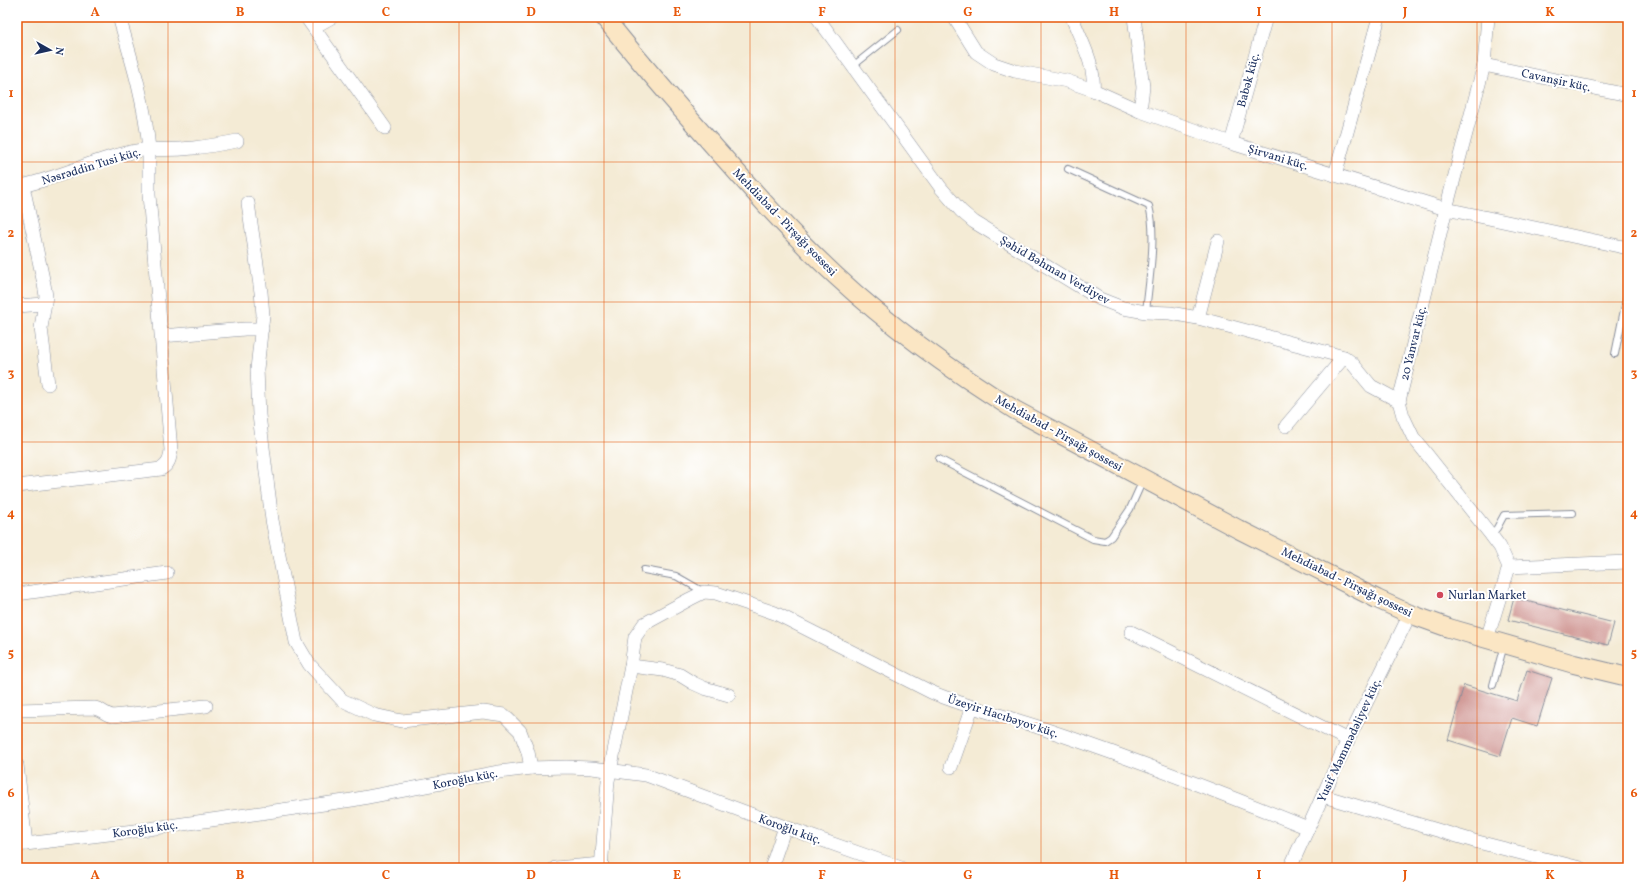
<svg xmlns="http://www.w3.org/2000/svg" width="1645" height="885" font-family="Vollkorn,serif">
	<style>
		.building { fill: #d19a96 }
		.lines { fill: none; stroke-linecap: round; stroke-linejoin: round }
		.lane-casing { stroke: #888d9a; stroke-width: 8 }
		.street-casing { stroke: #888d9a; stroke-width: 14 }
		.secondary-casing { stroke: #888d9a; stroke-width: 20 }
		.lane { stroke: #fff; stroke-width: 6 }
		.street { stroke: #fff; stroke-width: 13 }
		.secondary { stroke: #fbe6c4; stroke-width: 18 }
		.grid { fill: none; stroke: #e8590c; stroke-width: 1; stroke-opacity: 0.55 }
		.poi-dot { fill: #d1495b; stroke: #fff; stroke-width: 1.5 }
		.labels { text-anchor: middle; stroke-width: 4; stroke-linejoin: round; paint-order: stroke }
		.street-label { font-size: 12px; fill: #1b2f5e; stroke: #fff }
		.poi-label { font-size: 12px; fill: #1b2f5e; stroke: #fff; text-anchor: start }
		.neatline { fill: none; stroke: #e8590c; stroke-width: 1.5 }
		.grid-label { font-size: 13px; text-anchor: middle; font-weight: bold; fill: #e8590c }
	</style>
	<rect width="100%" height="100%" fill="#fff"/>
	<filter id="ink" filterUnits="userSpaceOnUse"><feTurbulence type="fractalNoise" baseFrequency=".025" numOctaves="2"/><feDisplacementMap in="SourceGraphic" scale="8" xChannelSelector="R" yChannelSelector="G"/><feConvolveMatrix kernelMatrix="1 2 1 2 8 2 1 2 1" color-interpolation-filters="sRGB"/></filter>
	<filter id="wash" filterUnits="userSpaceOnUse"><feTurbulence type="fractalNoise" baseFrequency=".012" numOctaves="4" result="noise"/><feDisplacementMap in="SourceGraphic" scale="16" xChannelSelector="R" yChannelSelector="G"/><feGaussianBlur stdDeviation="0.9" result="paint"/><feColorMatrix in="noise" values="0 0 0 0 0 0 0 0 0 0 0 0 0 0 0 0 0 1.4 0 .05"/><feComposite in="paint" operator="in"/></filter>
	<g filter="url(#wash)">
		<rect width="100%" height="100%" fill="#f4ebd5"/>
		<g id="blocks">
			<g class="building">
				<path d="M 1514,598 L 1614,623 L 1608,645 L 1508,620 Z"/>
				<path d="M 1527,670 L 1552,678 L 1537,726 L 1512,718 L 1500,756 L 1448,740 L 1464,685 L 1517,701 Z"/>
			</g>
		</g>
	</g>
	<g filter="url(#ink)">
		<use href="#blocks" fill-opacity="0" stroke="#888d9a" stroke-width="1"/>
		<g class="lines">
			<defs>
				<g id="lane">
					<path d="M 853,66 L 898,30"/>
					<path d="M 1068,169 L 1149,206 C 1157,235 1149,281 1146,312"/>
					<path d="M 1615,354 L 1628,290"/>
					<path d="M 939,459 L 1093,539 L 1105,541 L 1111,537 L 1130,509 L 1143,480"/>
					<path d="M 1491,535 L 1497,528 L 1504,515 L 1573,513"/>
					<path d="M 644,570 L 676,576 L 704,592"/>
					<path d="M 1493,685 L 1504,645"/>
				</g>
				<g id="street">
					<path d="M 306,17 L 385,128"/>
					<path d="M 817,17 L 941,188 L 961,211 L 974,222 L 1100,299 L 1123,308 L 1146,312 L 1170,313 L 1198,318 L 1344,357 L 1352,363 L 1371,386 L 1399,401"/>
					<path d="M 954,17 L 976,52 L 994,64 L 1015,71 L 1067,81 L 1093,90 L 1140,111 L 1231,143 L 1446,209 L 1628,248"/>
					<path d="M 1072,17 C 1080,39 1096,65 1093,90"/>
					<path d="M 1134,17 L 1143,87 L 1140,111"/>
					<path d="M 314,27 L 332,17"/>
					<path d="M 1484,65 L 1628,95"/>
					<path d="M 1231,143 L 1266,17"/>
					<path d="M 1335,175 L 1379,17"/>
					<path d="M 23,186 L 44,284 L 46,296 L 41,328 L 48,384"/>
					<path d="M 17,187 C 62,178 104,154 149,149 C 145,103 132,61 119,17"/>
					<path d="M 248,203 L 261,292 L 263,315 L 257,369 L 259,415 L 272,520 L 296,642 L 309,664 L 342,700 L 374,715 L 402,721 L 483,712 L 504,715 L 520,731 L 528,752 L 531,768"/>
					<path d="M 17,306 L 44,304"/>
					<path d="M 1198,318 L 1218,241"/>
					<path d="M 162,336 L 245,329 L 262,329"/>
					<path d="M 1286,426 L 1344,357"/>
					<path d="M 17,486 L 161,469 C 169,464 170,459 171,450 L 149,195 L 149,149 C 181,151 206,147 237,141"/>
					<path d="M 1509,567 L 1628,562"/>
					<path d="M 17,594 L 167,573"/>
					<path d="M 1131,632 L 1348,740"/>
					<path d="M 1487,639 L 1509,567 L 1500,547 L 1491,535 L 1413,437 L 1403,416 L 1399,401 L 1446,209 L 1484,65 L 1488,17"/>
					<path d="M 631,666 L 663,670 L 680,675 L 693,683 L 704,688 L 729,695"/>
					<path d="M 17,710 L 94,708 C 102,709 105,715 113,716 L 206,706"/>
					<path d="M 17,765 L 26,844"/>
					<path d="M 951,767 L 972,707"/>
					<path d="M 1323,796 L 1474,841 L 1580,868"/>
					<path d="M 17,845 L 134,831 L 352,800 L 499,772 L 531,768 L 566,767 L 592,768 L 646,775 L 785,827 L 901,868"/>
					<path d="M 555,868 L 602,864"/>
					<path d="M 601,868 L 608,781 L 631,666 L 635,637 L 644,624 L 690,599 L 704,592 L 716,593 L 775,613 L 931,692 C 966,707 1002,715 1038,727 C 1129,757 1219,792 1308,828"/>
					<path d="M 771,868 L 785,827"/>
					<path d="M 1290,868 L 1348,740 L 1410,614"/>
				</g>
				<path id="secondary" d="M 604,17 C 640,63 679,107 718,151 C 756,194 794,237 836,276 C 891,327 952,371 1015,410 L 1238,529 L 1377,599 L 1410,614 L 1449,628 L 1574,664 L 1628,677"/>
			</defs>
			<use href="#lane" class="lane-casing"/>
			<use href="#street" class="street-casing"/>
			<use href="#secondary" class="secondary-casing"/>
			<use href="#lane" class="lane"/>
			<use href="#street" class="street"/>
			<use href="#secondary" class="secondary"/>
		</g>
	</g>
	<path class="grid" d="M 168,17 L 168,868M 313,17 L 313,868M 459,17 L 459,868M 604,17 L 604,868M 750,17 L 750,868M 895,17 L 895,868M 1041,17 L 1041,868M 1186,17 L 1186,868M 1332,17 L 1332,868M 1477,17 L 1477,868M 17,162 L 1628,162M 17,302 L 1628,302M 17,442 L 1628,442M 17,583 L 1628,583M 17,723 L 1628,723"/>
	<circle class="poi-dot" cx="1440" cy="595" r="4"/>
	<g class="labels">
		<g class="street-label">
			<text transform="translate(1248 80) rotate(-75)" y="4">Babək küç.</text>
			<text transform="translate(1556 80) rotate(12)" y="4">Cavanşir küç.</text>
			<text transform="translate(1278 157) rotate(17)" y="4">Şirvani küç.</text>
			<text transform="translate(91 166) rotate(-17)" y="4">Nəsrəddin Tusi küç.</text>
			<text transform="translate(785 222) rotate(46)" y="4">Mehdiabad - Pirşağı şossesi</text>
			<text transform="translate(1055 270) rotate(30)" y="4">Şəhid Bəhman Verdiyev</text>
			<text transform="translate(1413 343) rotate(-76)" y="4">20 Yanvar küç.</text>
			<text transform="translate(1059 433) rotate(29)" y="4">Mehdiabad - Pirşağı şossesi</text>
			<text transform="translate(1347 582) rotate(26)" y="4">Mehdiabad - Pirşağı şossesi</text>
			<text transform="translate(1003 716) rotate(18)" y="4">Üzeyir Hacıbəyov küç.</text>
			<text transform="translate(1349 740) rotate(-65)" y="4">Yusif Məmmədəliyev küç.</text>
			<text transform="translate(465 779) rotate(-11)" y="4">Koroğlu küç.</text>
			<text transform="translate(145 829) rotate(-8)" y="4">Koroğlu küç.</text>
			<text transform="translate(790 829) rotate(20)" y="4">Koroğlu küç.</text>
		</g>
		<g class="poi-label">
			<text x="1448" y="599">Nurlan Market</text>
		</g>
	</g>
	<rect width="1645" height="885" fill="none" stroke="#fff" stroke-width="44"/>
	<g transform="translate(50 50) rotate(98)" stroke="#ffffff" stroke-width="3" paint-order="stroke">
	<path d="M0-3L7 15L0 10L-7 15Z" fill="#1b2f5e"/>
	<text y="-6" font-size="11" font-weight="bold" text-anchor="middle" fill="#1b2f5e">N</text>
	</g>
	<rect x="22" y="22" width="1601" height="841" class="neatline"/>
	<g class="grid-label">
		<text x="95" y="16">A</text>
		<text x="240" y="16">B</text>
		<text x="386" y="16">C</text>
		<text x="531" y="16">D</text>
		<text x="677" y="16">E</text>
		<text x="822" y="16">F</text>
		<text x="968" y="16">G</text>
		<text x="1114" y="16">H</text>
		<text x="1259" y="16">I</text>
		<text x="1405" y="16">J</text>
		<text x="1550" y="16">K</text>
		<text x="11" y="97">1</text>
		<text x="1634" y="97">1</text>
		<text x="11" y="237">2</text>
		<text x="1634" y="237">2</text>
		<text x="11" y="377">3</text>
		<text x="1634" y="377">3</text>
		<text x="11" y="517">4</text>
		<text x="1634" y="517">4</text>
		<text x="11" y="657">5</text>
		<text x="1634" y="657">5</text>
		<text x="11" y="797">6</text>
		<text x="1634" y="797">6</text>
		<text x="95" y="879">A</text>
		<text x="240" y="879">B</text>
		<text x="386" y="879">C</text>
		<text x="531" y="879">D</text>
		<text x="677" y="879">E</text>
		<text x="822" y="879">F</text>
		<text x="968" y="879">G</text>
		<text x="1114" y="879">H</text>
		<text x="1259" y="879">I</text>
		<text x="1405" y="879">J</text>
		<text x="1550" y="879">K</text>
	</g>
</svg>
